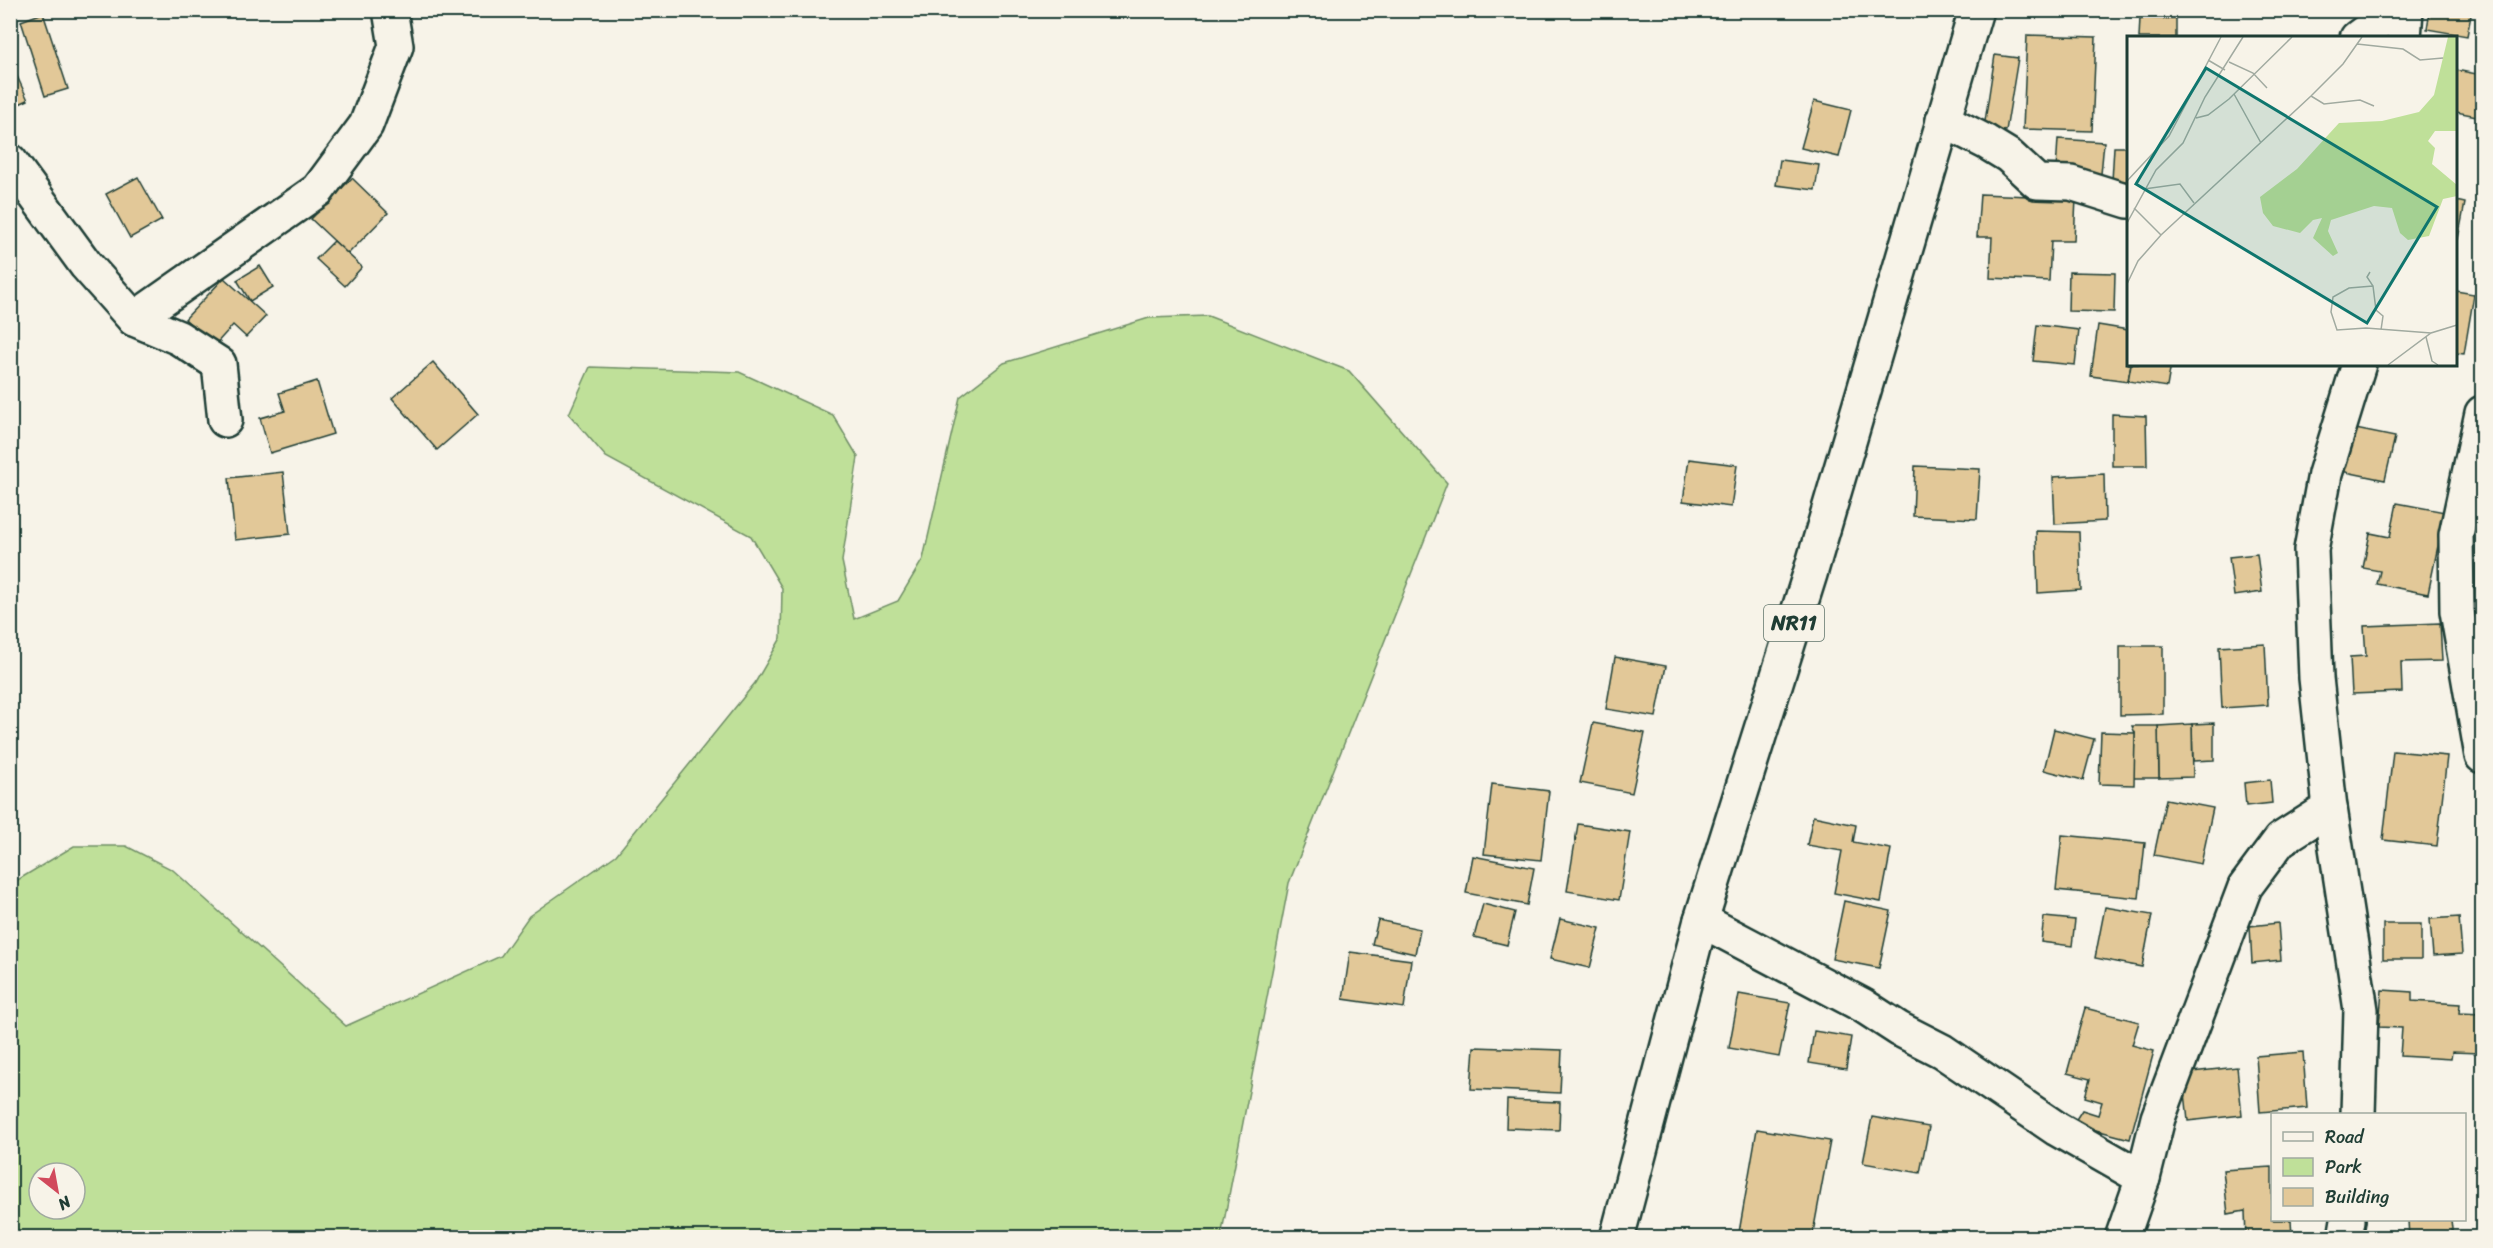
<svg xmlns="http://www.w3.org/2000/svg" width="2493" height="1248" font-family="Sriracha,sans-serif">
	<style>
		.green { fill: #bfe099; stroke: #6f8e66; stroke-width: 1.5; fill-rule: evenodd }
		.building { fill: #e2c898; stroke: #1f3d34; stroke-width: 1.5 }
		.lines { fill: none; stroke-linecap: round; stroke-linejoin: round }
		.minor-casing { stroke: #1f3d34; stroke-width: 38 }
		.trunk-casing { stroke: #1f3d34; stroke-width: 38 }
		.minor { stroke: #f7f3e8; stroke-width: 33 }
		.trunk { stroke: #f7f3e8; stroke-width: 33 }
		.labels { text-anchor: middle; stroke-width: 5; stroke-linejoin: round; paint-order: stroke }
		.shield { fill: #f7f3e8; stroke: #60746a; stroke-width: 1.5 }
		.shield-label { font-size: 21px; font-weight: bold; fill: #1f3d34 }
		.inset-road { fill: none; stroke: #a1aaa0; stroke-width: 1.5 }
		.view { fill: #0f766e; fill-opacity: 0.15; stroke: #0f766e; stroke-width: 3 }
		.inset-edge { fill: none; stroke: #1f3d34; stroke-width: 3 }
	</style>
	<rect width="100%" height="100%" fill="#f7f3e8"/>
	<filter id="ink" filterUnits="userSpaceOnUse"><feTurbulence type="fractalNoise" baseFrequency=".0167" numOctaves="2"/><feDisplacementMap in="SourceGraphic" scale="12" xChannelSelector="R" yChannelSelector="G"/><feConvolveMatrix kernelMatrix="1 2 1 2 8 2 1 2 1" color-interpolation-filters="sRGB"/></filter>
	<g filter="url(#ink)">
		<path class="green" d="M 1208,316 L 1349,371 L 1447,483 L 1289,883 L 1221,1237 L 11,1237 L 11,884 L 74,846 L 126,846 L 173,870 L 346,1026 L 501,956 L 529,916 L 616,855 L 755,683 L 781,638 L 782,588 L 751,536 L 606,457 L 569,414 L 590,367 L 739,372 L 833,415 L 858,457 L 842,561 L 854,619 L 898,601 L 923,559 L 960,397 L 1004,363 L 1149,318 ZM 39,1173 L 75,1173 L 75,1209 L 39,1209 Z"/>
		<g class="building">
			<path d="M 2430,10 L 2472,10 L 2467,36 L 2427,29 Z"/>
			<path d="M 43,13 L 68,89 L 45,96 L 21,21 Z"/>
			<path d="M 2140,18 L 2176,19 L 2176,38 L 2139,38 Z"/>
			<path d="M 2027,35 L 2096,37 L 2092,131 L 2023,129 Z"/>
			<path d="M 1995,55 L 2018,58 L 2006,131 L 1984,128 Z"/>
			<path d="M 10,61 L 28,100 L 10,108 Z"/>
			<path d="M 2456,70 L 2482,75 L 2482,117 L 2456,112 Z"/>
			<path d="M 1814,101 L 1851,110 L 1839,157 L 1801,148 Z"/>
			<path d="M 2058,139 L 2104,142 L 2101,174 L 2056,170 Z"/>
			<path d="M 2114,147 L 2128,147 L 2128,181 L 2112,181 Z"/>
			<path d="M 1780,160 L 1819,165 L 1815,190 L 1776,185 Z"/>
			<path d="M 138,177 L 162,220 L 130,238 L 106,194 Z"/>
			<path d="M 352,178 L 388,213 L 348,254 L 311,219 Z"/>
			<path d="M 1980,194 L 2076,198 L 2074,241 L 2051,241 L 2049,281 L 1990,278 L 1992,237 L 1977,237 Z"/>
			<path d="M 2456,201 L 2465,203 L 2458,239 L 2456,239 Z"/>
			<path d="M 334,241 L 362,267 L 345,286 L 316,259 Z"/>
			<path d="M 260,266 L 273,287 L 250,301 L 237,280 Z"/>
			<path d="M 2069,272 L 2115,273 L 2114,312 L 2068,311 Z"/>
			<path d="M 224,278 L 266,316 L 246,337 L 233,325 L 214,346 L 185,319 Z"/>
			<path d="M 2456,291 L 2474,294 L 2464,354 L 2456,353 Z"/>
			<path d="M 2037,325 L 2079,330 L 2075,365 L 2033,361 Z"/>
			<path d="M 2098,325 L 2128,330 L 2128,364 L 2131,364 L 2128,381 L 2091,376 Z"/>
			<path d="M 433,362 L 478,414 L 437,450 L 392,398 Z"/>
			<path d="M 2131,364 L 2171,364 L 2167,387 L 2128,381 Z"/>
			<path d="M 317,381 L 333,434 L 270,453 L 260,418 L 285,411 L 279,393 Z"/>
			<path d="M 2112,414 L 2146,416 L 2147,466 L 2112,466 Z"/>
			<path d="M 2341,426 L 2395,437 L 2385,480 L 2331,469 Z"/>
			<path d="M 1689,459 L 1737,465 L 1731,507 L 1683,501 Z"/>
			<path d="M 1915,466 L 1980,469 L 1977,519 L 1913,516 Z"/>
			<path d="M 283,472 L 290,534 L 235,540 L 229,478 Z"/>
			<path d="M 2104,474 L 2105,521 L 2055,524 L 2053,477 Z"/>
			<path d="M 2397,503 L 2445,512 L 2428,594 L 2377,584 L 2380,571 L 2363,568 L 2370,533 L 2390,537 Z"/>
			<path d="M 2036,531 L 2079,532 L 2081,590 L 2038,593 Z"/>
			<path d="M 2257,554 L 2262,592 L 2234,596 L 2229,557 Z"/>
			<path d="M 2440,623 L 2442,661 L 2401,662 L 2402,692 L 2352,694 L 2350,657 L 2366,656 L 2364,626 Z"/>
			<path d="M 2265,644 L 2268,705 L 2222,708 L 2219,647 Z"/>
			<path d="M 2120,646 L 2163,646 L 2163,714 L 2120,715 Z"/>
			<path d="M 1615,657 L 1666,666 L 1656,717 L 1606,709 Z"/>
			<path d="M 1593,723 L 1645,733 L 1632,793 L 1580,783 Z"/>
			<path d="M 2214,723 L 2214,760 L 2193,761 L 2192,724 Z"/>
			<path d="M 2192,724 L 2193,777 L 2159,778 L 2158,726 Z"/>
			<path d="M 2132,726 L 2158,726 L 2159,778 L 2133,778 L 2135,733 Z"/>
			<path d="M 2054,729 L 2094,739 L 2083,780 L 2044,770 Z"/>
			<path d="M 2101,732 L 2135,733 L 2134,785 L 2099,784 Z"/>
			<path d="M 2393,751 L 2447,756 L 2437,846 L 2383,840 Z"/>
			<path d="M 2270,780 L 2272,803 L 2246,806 L 2244,783 Z"/>
			<path d="M 1492,784 L 1549,791 L 1541,860 L 1484,854 Z"/>
			<path d="M 2166,799 L 2213,808 L 2201,864 L 2154,855 Z"/>
			<path d="M 1813,816 L 1856,825 L 1853,842 L 1891,849 L 1881,902 L 1834,893 L 1842,851 L 1807,845 Z"/>
			<path d="M 1578,824 L 1630,832 L 1619,900 L 1567,891 Z"/>
			<path d="M 2062,835 L 2145,843 L 2139,898 L 2056,890 Z"/>
			<path d="M 1473,856 L 1534,868 L 1527,905 L 1466,893 Z"/>
			<path d="M 1844,901 L 1891,911 L 1879,968 L 1832,959 Z"/>
			<path d="M 1483,904 L 1515,912 L 1507,945 L 1474,937 Z"/>
			<path d="M 2105,907 L 2152,915 L 2142,967 L 2095,958 Z"/>
			<path d="M 2044,917 L 2075,920 L 2072,946 L 2041,942 Z"/>
			<path d="M 2459,917 L 2462,954 L 2433,956 L 2430,919 Z"/>
			<path d="M 1560,919 L 1600,928 L 1590,968 L 1550,959 Z"/>
			<path d="M 1378,920 L 1420,929 L 1415,954 L 1372,944 Z"/>
			<path d="M 2278,923 L 2281,960 L 2252,963 L 2250,926 Z"/>
			<rect x="2383" y="924" width="38" height="35"/>
			<path d="M 1350,952 L 1411,960 L 1404,1008 L 1343,999 Z"/>
			<path d="M 2382,990 L 2412,992 L 2412,1001 L 2460,1004 L 2459,1013 L 2482,1014 L 2480,1053 L 2452,1052 L 2451,1059 L 2400,1056 L 2402,1028 L 2379,1027 Z"/>
			<path d="M 1739,994 L 1790,1003 L 1779,1057 L 1729,1048 Z"/>
			<path d="M 2085,1008 L 2139,1022 L 2132,1045 L 2154,1051 L 2130,1139 L 2073,1124 L 2082,1110 L 2098,1115 L 2102,1102 L 2085,1097 L 2090,1079 L 2067,1073 Z"/>
			<path d="M 1814,1031 L 1851,1037 L 1846,1069 L 1809,1063 Z"/>
			<path d="M 1474,1047 L 1562,1050 L 1560,1093 L 1471,1089 Z"/>
			<path d="M 2303,1052 L 2307,1108 L 2260,1112 L 2256,1056 Z"/>
			<path d="M 2237,1067 L 2242,1115 L 2188,1121 L 2183,1073 Z"/>
			<path d="M 1507,1100 L 1560,1102 L 1559,1130 L 1506,1128 Z"/>
			<path d="M 1872,1117 L 1929,1127 L 1920,1173 L 1863,1163 Z"/>
			<path d="M 1757,1129 L 1830,1141 L 1812,1238 L 1738,1238 Z"/>
			<path d="M 2272,1167 L 2272,1220 L 2291,1220 L 2292,1237 L 2246,1238 L 2245,1211 L 2228,1214 L 2223,1170 Z"/>
			<path d="M 2408,1220 L 2451,1220 L 2453,1238 L 2409,1238 Z"/>
		</g>
		<g class="lines">
			<defs>
				<g id="minor">
					<path d="M 2357,38 L 2395,10"/>
					<path d="M 2404,38 L 2406,10"/>
					<path d="M 1943,120 L 1986,142 L 2009,156 L 2037,182 L 2071,183 L 2128,201"/>
					<path d="M 10,161 L 86,265 L 134,319 L 179,338 L 219,364 L 225,420"/>
					<path d="M 134,319 L 318,190 L 366,125 L 396,46 L 390,10"/>
					<path d="M 2482,413 L 2456,535 L 2457,611 L 2482,756"/>
					<path d="M 1701,920 L 1862,1005 L 1899,1029 L 1942,1051 L 2057,1129 L 2143,1178"/>
					<path d="M 2358,1114 L 2361,1010 L 2330,808 L 2316,678 L 2311,550 L 2325,474 L 2359,364"/>
					<path d="M 2122,1238 L 2143,1178 L 2158,1118 L 2245,887 L 2280,840 L 2330,808"/>
					<path d="M 2345,1238 L 2348,1220"/>
				</g>
				<path id="trunk" d="M 1617,1238 L 1701,920 L 1810,574 L 1976,10"/>
			</defs>
			<use href="#minor" class="minor-casing"/>
			<use href="#trunk" class="trunk-casing"/>
			<use href="#minor" class="minor"/>
			<use href="#trunk" class="trunk"/>
		</g>
	</g>
	<g class="labels">
		<rect class="shield" x="1764" y="605" width="60" height="36" rx="4.5"/>
		<g class="shield-label">
			<text x="1794" y="630">NR11</text>
		</g>
	</g>
	<g transform="translate(2127 36)">
		<rect width="330" height="330" fill="#f7f3e8"/>
		<path d="M 321,1 L 330,1 L 330,95 L 308,95 L 301,105 L 308,112 L 305,128 L 330,149 L 330,160 L 316,163 L 302,200 L 281,204 L 273,197 L 265,172 L 247,170 L 204,184 L 201,195 L 211,217 L 206,220 L 186,202 L 195,182 L 186,184 L 173,197 L 146,190 L 136,177 L 133,161 L 170,133 L 212,87 L 255,85 L 292,76 L 307,59 Z" fill="#bfe099"/>
		<path class="inset-road" d="M 230,8 L 276,13 L 293,24 L 316,22M 81,24 L 98,34M 102,26 L 126,37 L 140,52M 107,58 L 134,107M 184,60 L 197,68 L 233,64 L 247,70M 69,82 L 81,79 L 102,63 L 165,1M 0,145 L 42,100 L 94,1M 17,153 L 53,148 L 67,167M 7,172 L 34,199M 0,187 L 29,134 L 56,107 L 78,61 L 116,1M 243,236 L 240,241 L 246,250 L 249,274 L 256,280 L 254,294M 0,248 L 11,225 L 34,199 L 184,60 L 216,28 L 235,1M 246,250 L 222,252 L 206,261 L 204,276 L 210,294 L 239,292 L 304,297M 299,301 L 305,325 L 311,329M 261,329 L 304,297 L 330,289"/>
		<path class="view" d="M 79,32 L 310,171 L 240,287 L 9,148 Z"/>
		<rect width="330" height="330" class="inset-edge"/>
	</g>
	<rect width="2493" height="1248" fill="none" stroke="#f7f3e8" stroke-width="36"/>
	<rect x="18" y="18" width="2457" height="1212" fill="none" stroke="#1f3d34" stroke-width="2" filter="url(#ink)"/>
	<rect x="2271" y="1113" width="195" height="108" fill="#f7f3e8" stroke="#a1aaa0" stroke-width="1.5"/>
	<rect x="2283" y="1132" width="30" height="9" fill="#f7f3e8" stroke="#a1aaa0" stroke-width="1.5"/>
	<text x="2325" y="1143" font-size="18" fill="#1f3d34">Road</text>
	<rect x="2283" y="1158" width="30" height="18" fill="#bfe099" stroke="#a1aaa0" stroke-width="1.5"/>
	<text x="2325" y="1173" font-size="18" fill="#1f3d34">Park</text>
	<rect x="2283" y="1188" width="30" height="18" fill="#e2c898" stroke="#a1aaa0" stroke-width="1.5"/>
	<text x="2325" y="1203" font-size="18" fill="#1f3d34">Building</text>
	<g transform="translate(57 1191) rotate(149)"><circle r="28" fill="#f7f3e8" stroke="#a1aaa0" stroke-width="1.5"/>
	<path d="M0-4.5L10 22L0 15L-10 22Z" fill="#d1495b"/>
	<text y="-9" font-size="16" font-weight="bold" text-anchor="middle" fill="#1f3d34">N</text>
	</g>
</svg>
